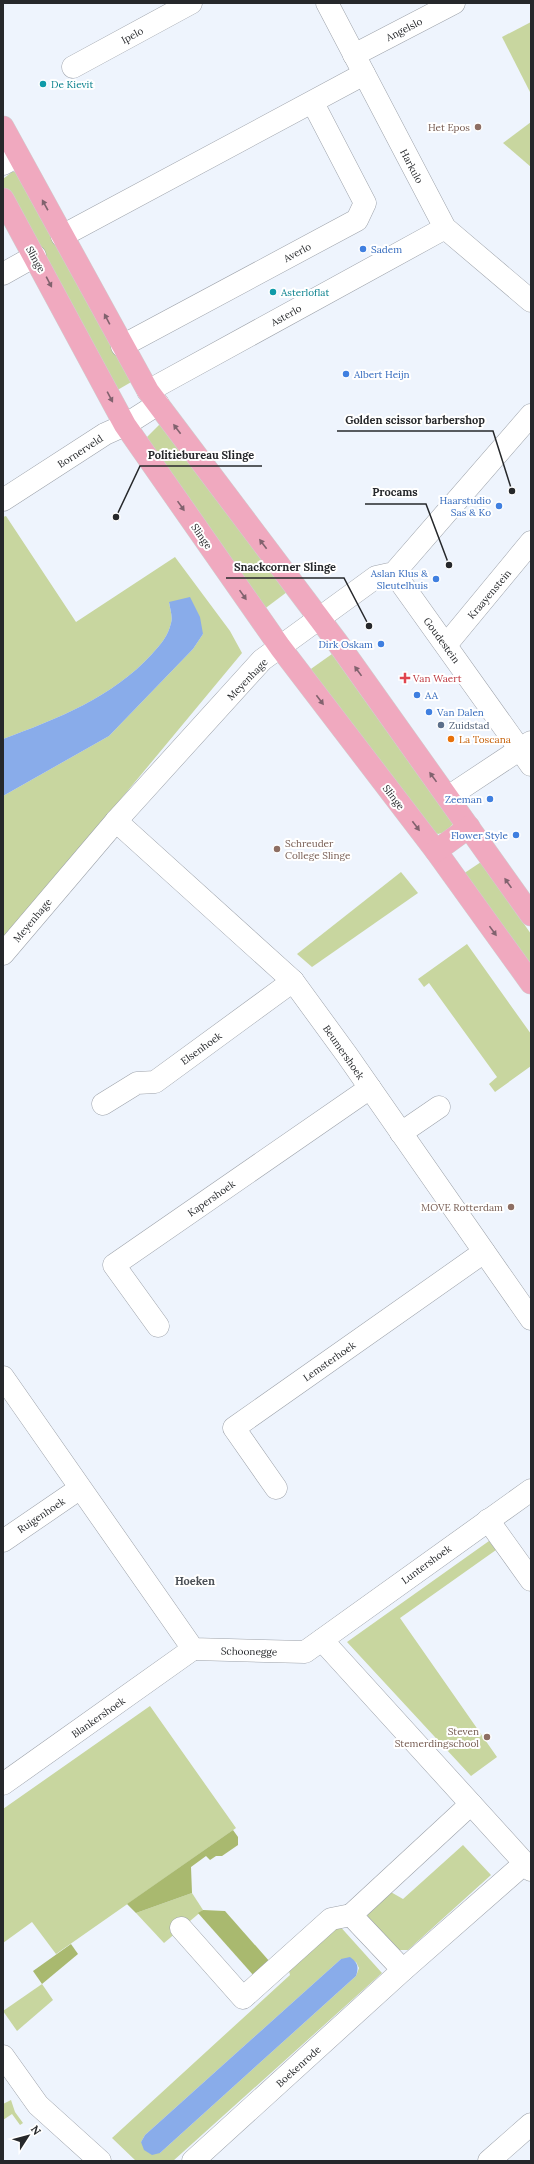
<svg xmlns="http://www.w3.org/2000/svg" width="534" height="2164" font-family="Lora,serif">
	<style>
		.green { fill: #c8d69f; fill-rule: evenodd }
		.forest { fill: #a9b96f }
		.water { fill: #89acea }
		.lines { fill: none; stroke-linecap: round; stroke-linejoin: round }
		.minor-casing { stroke: #9da2aa; stroke-width: 23 }
		.major-casing { stroke: #cfd0d0; stroke-width: 23 }
		.minor { stroke: #fff; stroke-width: 22 }
		.major { stroke: #f0a9bf; stroke-width: 22 }
		.oneway { fill: #81626e }
		.culture-dot { fill: #0f9aa8; stroke: #fff; stroke-width: 1.5 }
		.education-dot { fill: #8d6e63; stroke: #fff; stroke-width: 1.5 }
		.shop-dot { fill: #3f7fe0; stroke: #fff; stroke-width: 1.5 }
		.health-dot { fill: #e0444e; stroke: #fff; stroke-width: 1.5 }
		.service-dot { fill: #5c6f8a; stroke: #fff; stroke-width: 1.5 }
		.food-dot { fill: #e8710a; stroke: #fff; stroke-width: 1.5 }
		.labels { text-anchor: middle; stroke-width: 4; stroke-linejoin: round; paint-order: stroke }
		.street-label { font-size: 10px; fill: #26282b; stroke: #fff }
		.culture-label { font-size: 10px; fill: #0d838f; stroke: #fff; text-anchor: start }
		.education-label { font-size: 10px; fill: #785e54; stroke: #fff; text-anchor: end }
		.shop-label { font-size: 10px; fill: #366cbe; stroke: #fff; text-anchor: end }
		.health-label { font-size: 10px; fill: #be3a42; stroke: #fff; text-anchor: start }
		.service-label { font-size: 10px; fill: #4e5e75; stroke: #fff; text-anchor: start }
		.food-label { font-size: 10px; fill: #c56008; stroke: #fff; text-anchor: start }
		.neighbourhood-label { font-size: 11px; font-weight: bold; fill: #4b5056; stroke: #fff }
		.leader { fill: none; stroke: #26282b; stroke-width: 1.5 }
		.callout-dot { fill: #26282b; stroke: #fff; stroke-width: 1.5 }
		.callout-label { font-size: 11px; text-anchor: middle; font-weight: bold; fill: #26282b; stroke: #fff; stroke-width: 4; stroke-linejoin: round; paint-order: stroke }
	</style>
	<rect width="100%" height="100%" fill="#eef4fd"/>
	<g class="green">
		<path d="M 531,22 L 531,94 L 502,37 Z"/>
		<path d="M 531,122 L 531,167 L 503,143 Z"/>
		<path d="M 12,172 L 17,172 L 133,381 L 114,392 L 3,186 L 3,179 Z"/>
		<path d="M 159,425 L 166,425 L 291,589 L 263,610 L 145,439 Z"/>
		<path d="M 6,516 L 76,622 L 175,557 L 230,631 L 242,653 L 3,941 L 3,796 L 109,736 L 193,649 L 203,634 L 169,602 C 170,609 173,617 171,623 C 168,636 161,644 152,654 C 113,697 57,719 3,739 L 3,517 Z"/>
		<path d="M 332,654 L 453,824 L 445,832 L 438,834 L 430,830 L 308,671 Z"/>
		<path d="M 481,862 L 531,934 L 531,971 L 463,874 Z"/>
		<path d="M 401,872 L 418,893 L 312,967 L 297,954 Z"/>
		<path d="M 467,944 L 531,1034 L 531,1066 L 495,1092 L 489,1084 L 497,1077 L 429,983 L 424,987 L 418,979 Z"/>
		<path d="M 489,1541 L 496,1550 L 400,1618 L 497,1757 L 471,1776 L 347,1642 Z"/>
		<path d="M 150,1706 L 236,1828 L 56,1954 L 32,1922 L 3,1943 L 3,1809 Z"/>
		<path d="M 463,1845 L 491,1875 L 408,1950 L 394,1950 L 367,1922 L 368,1910 L 389,1891 L 403,1899 Z"/>
		<path d="M 192,1893 L 203,1910 L 164,1943 L 136,1913 Z"/>
		<path d="M 337,1923 L 382,1973 L 173,2161 L 136,2161 L 112,2138 L 290,1975 L 288,1967 ZM 341,1959 L 356,1962 L 359,1968 L 356,1976 L 160,2153 L 141,2142 L 145,2135 Z"/>
		<path d="M 42,1984 L 53,2000 L 17,2031 L 3,2011 Z"/>
		<path d="M 11,2100 L 15,2112 L 23,2123 L 20,2125 L 12,2114 L 3,2120 L 3,2104 Z"/>
	</g>
	<g class="forest">
		<path d="M 233,1830 L 238,1837 L 238,1845 L 222,1856 L 216,1856 L 210,1860 L 206,1856 L 191,1867 L 192,1893 L 136,1913 L 127,1904 Z"/>
		<path d="M 203,1910 L 225,1911 L 270,1962 L 254,1976 L 198,1913 Z"/>
		<path d="M 71,1944 L 78,1954 L 42,1984 L 33,1971 Z"/>
	</g>
	<g class="water">
		<path d="M 190,597 L 200,617 L 203,634 L 193,649 L 109,736 L 3,796 L 3,739 C 57,719 113,697 152,654 C 161,644 168,636 171,623 C 173,617 170,609 169,602 Z"/>
		<path d="M 350,1957 C 358,1963 359,1967 356,1976 L 160,2153 L 152,2155 L 144,2150 L 141,2142 L 145,2135 L 341,1959 Z"/>
	</g>
	<g class="lines">
		<defs>
			<g id="minor">
				<path d="M 327,3 L 445,228 L 531,301"/>
				<path d="M 354,55 L 454,3"/>
				<path d="M 73,67 L 191,3"/>
				<path d="M 3,164 L 18,156"/>
				<path d="M 62,236 L 364,74"/>
				<path d="M 3,274 L 35,256"/>
				<path d="M 122,346 L 357,220 L 365,203 L 313,103"/>
				<path d="M 148,391 L 445,228"/>
				<path d="M 3,500 L 105,434 L 125,425 L 158,404"/>
				<path d="M 394,573 L 531,765"/>
				<path d="M 446,645 L 531,542"/>
				<path d="M 448,797 L 531,742"/>
				<path d="M 116,821 L 293,981 L 347,1055 L 531,1319"/>
				<path d="M 3,954 L 116,821 L 262,660 L 376,577 L 394,573 L 531,415"/>
				<path d="M 103,1104 L 137,1083 L 155,1082 L 293,981"/>
				<path d="M 401,1133 L 439,1107"/>
				<path d="M 158,1326 L 114,1265 L 370,1088"/>
				<path d="M 3,1377 L 193,1649 L 305,1652 L 531,1490"/>
				<path d="M 276,1488 L 234,1428 L 484,1252"/>
				<path d="M 488,1520 L 531,1580"/>
				<path d="M 3,1541 L 79,1489"/>
				<path d="M 322,1640 L 531,1870"/>
				<path d="M 3,1784 L 193,1649"/>
				<path d="M 181,1928 L 243,1998 L 331,1919 L 351,1915"/>
				<path d="M 403,1970 L 351,1915 L 471,1804"/>
				<path d="M 3,2056 L 38,2105 L 100,2161"/>
				<path d="M 193,2161 L 403,1970 L 525,1863"/>
				<path d="M 489,2161 L 531,2124"/>
			</g>
			<g id="major">
				<path d="M 3,127 L 148,391 L 337,642 L 531,915"/>
				<path d="M 3,199 L 125,425 L 280,647 L 436,851 L 531,983"/>
				<path d="M 436,851 L 469,827"/>
			</g>
		</defs>
		<use href="#minor" class="minor-casing"/>
		<use href="#major" class="major-casing"/>
		<use href="#minor" class="minor"/>
		<use href="#major" class="major"/>
	</g>
	<defs><path id="oneway-solid" d="M-6-.8H1V-3.2L6.5 0L1 3.2V.8H-6Z"/></defs>
	<g class="oneway">
		<use href="#oneway-solid" transform="translate(45 205) rotate(-119)"/>
		<use href="#oneway-solid" transform="translate(49 282) rotate(62)"/>
		<use href="#oneway-solid" transform="translate(107 319) rotate(-118)"/>
		<use href="#oneway-solid" transform="translate(110 397) rotate(62)"/>
		<use href="#oneway-solid" transform="translate(177 429) rotate(-127)"/>
		<use href="#oneway-solid" transform="translate(181 506) rotate(55)"/>
		<use href="#oneway-solid" transform="translate(263 544) rotate(-127)"/>
		<use href="#oneway-solid" transform="translate(243 595) rotate(55)"/>
		<use href="#oneway-solid" transform="translate(358 671) rotate(-126)"/>
		<use href="#oneway-solid" transform="translate(320 700) rotate(53)"/>
		<use href="#oneway-solid" transform="translate(433 777) rotate(-126)"/>
		<use href="#oneway-solid" transform="translate(416 826) rotate(53)"/>
		<use href="#oneway-solid" transform="translate(508 883) rotate(-125)"/>
		<use href="#oneway-solid" transform="translate(493 931) rotate(54)"/>
	</g>
	<g class="culture-dot">
		<circle cx="43" cy="84" r="4"/>
		<circle cx="273" cy="292" r="4"/>
	</g>
	<g class="education-dot">
		<circle cx="478" cy="127" r="4"/>
		<circle cx="277" cy="849" r="4"/>
		<circle cx="511" cy="1207" r="4"/>
		<circle cx="487" cy="1737" r="4"/>
	</g>
	<g class="shop-dot">
		<circle cx="363" cy="249" r="4"/>
		<circle cx="346" cy="374" r="4"/>
		<circle cx="499" cy="506" r="4"/>
		<circle cx="436" cy="579" r="4"/>
		<circle cx="381" cy="644" r="4"/>
		<circle cx="417" cy="695" r="4"/>
		<circle cx="429" cy="712" r="4"/>
		<circle cx="490" cy="799" r="4"/>
		<circle cx="516" cy="835" r="4"/>
	</g>
	<path class="health-dot" d="M403 672h4v4h4v4h-4v4h-4v-4h-4v-4h4z"/>
	<circle class="service-dot" cx="441" cy="725" r="4"/>
	<circle class="food-dot" cx="451" cy="739" r="4"/>
	<g class="labels">
		<g class="street-label">
			<text transform="translate(404 29) rotate(-27)" y="4">Angelslo</text>
			<text transform="translate(132 35) rotate(-28)" y="4">Ipelo</text>
			<text transform="translate(412 166) rotate(62)" y="4">Harkulo</text>
			<text transform="translate(297 252) rotate(-28)" y="4">Averlo</text>
			<text transform="translate(36 259) rotate(61)" y="4">Slinge</text>
			<text transform="translate(286 315) rotate(-29)" y="4">Asterlo</text>
			<text transform="translate(80 451) rotate(-33)" y="4">Bornerveld</text>
			<text transform="translate(202 536) rotate(55)" y="4">Slinge</text>
			<text transform="translate(489 594) rotate(-50)" y="4">Kraayenstein</text>
			<text transform="translate(442 640) rotate(54)" y="4">Goudestein</text>
			<text transform="translate(247 679) rotate(-46)" y="4">Meyenhage</text>
			<text transform="translate(394 797) rotate(53)" y="4">Slinge</text>
			<text transform="translate(32 920) rotate(-50)" y="4">Meyenhage</text>
			<text transform="translate(201 1048) rotate(-36)" y="4">Elsenhoek</text>
			<text transform="translate(344 1052) rotate(55)" y="4">Beumershoek</text>
			<text transform="translate(211 1198) rotate(-35)" y="4">Kapershoek</text>
			<text transform="translate(329 1361) rotate(-35)" y="4">Lemsterhoek</text>
			<text transform="translate(41 1515) rotate(-34)" y="4">Ruigenhoek</text>
			<text transform="translate(426 1564) rotate(-36)" y="4">Luntershoek</text>
			<text transform="translate(249 1651) rotate(1)" y="4">Schoonegge</text>
			<text transform="translate(98 1717) rotate(-35)" y="4">Blankershoek</text>
			<text transform="translate(298 2066) rotate(-42)" y="4">Boekenrode</text>
		</g>
		<g class="culture-label">
			<text x="51" y="88">De Kievit</text>
			<text x="281" y="296">Asterloflat</text>
		</g>
		<g class="education-label">
			<text x="470" y="131">Het Epos</text>
			<text x="285" y="847" text-anchor="start">Schreuder<tspan x="285" dy="12">College Slinge</tspan></text>
			<text x="503" y="1211">MOVE Rotterdam</text>
			<text x="479" y="1735">Steven<tspan x="479" dy="12">Stemerdingschool</tspan></text>
		</g>
		<g class="shop-label">
			<text x="371" y="253" text-anchor="start">Sadem</text>
			<text x="354" y="378" text-anchor="start">Albert Heijn</text>
			<text x="491" y="504">Haarstudio<tspan x="491" dy="12">Sas &amp; Ko</tspan></text>
			<text x="428" y="577">Aslan Klus &amp;<tspan x="428" dy="12">Sleutelhuis</tspan></text>
			<text x="373" y="648">Dirk Oskam</text>
			<text x="425" y="699" text-anchor="start">AA</text>
			<text x="437" y="716" text-anchor="start">Van Dalen</text>
			<text x="482" y="803">Zeeman</text>
			<text x="508" y="839">Flower Style</text>
		</g>
		<g class="health-label">
			<text x="413" y="682">Van Waert</text>
		</g>
		<g class="service-label">
			<text x="449" y="729">Zuidstad</text>
		</g>
		<g class="food-label">
			<text x="459" y="743">La Toscana</text>
		</g>
		<g class="neighbourhood-label">
			<text x="195" y="1585">Hoeken</text>
		</g>
	</g>
	<path class="leader" d="M512 491L493 431H337M116 517L140 466H262M449 565L426 504H365M369 626L344 578H226"/>
	<g class="callout-dot">
		<circle cx="512" cy="491" r="4"/>
		<circle cx="116" cy="517" r="4"/>
		<circle cx="449" cy="565" r="4"/>
		<circle cx="369" cy="626" r="4"/>
	</g>
	<g class="callout-label">
		<text x="415" y="424">Golden scissor barbershop</text>
		<text x="201" y="459">Politiebureau Slinge</text>
		<text x="395" y="496">Procams</text>
		<text x="285" y="571">Snackcorner Slinge</text>
	</g>
	<rect width="534" height="2164" fill="none" stroke="#26282b" stroke-width="8"/>
	<g transform="translate(28 2136) rotate(54)" stroke="#ffffff" stroke-width="3" paint-order="stroke">
	<path d="M0-3L7 15L0 10L-7 15Z" fill="#26282b"/>
	<text y="-6" font-size="11" font-weight="bold" text-anchor="middle" fill="#26282b">N</text>
	</g>
</svg>
